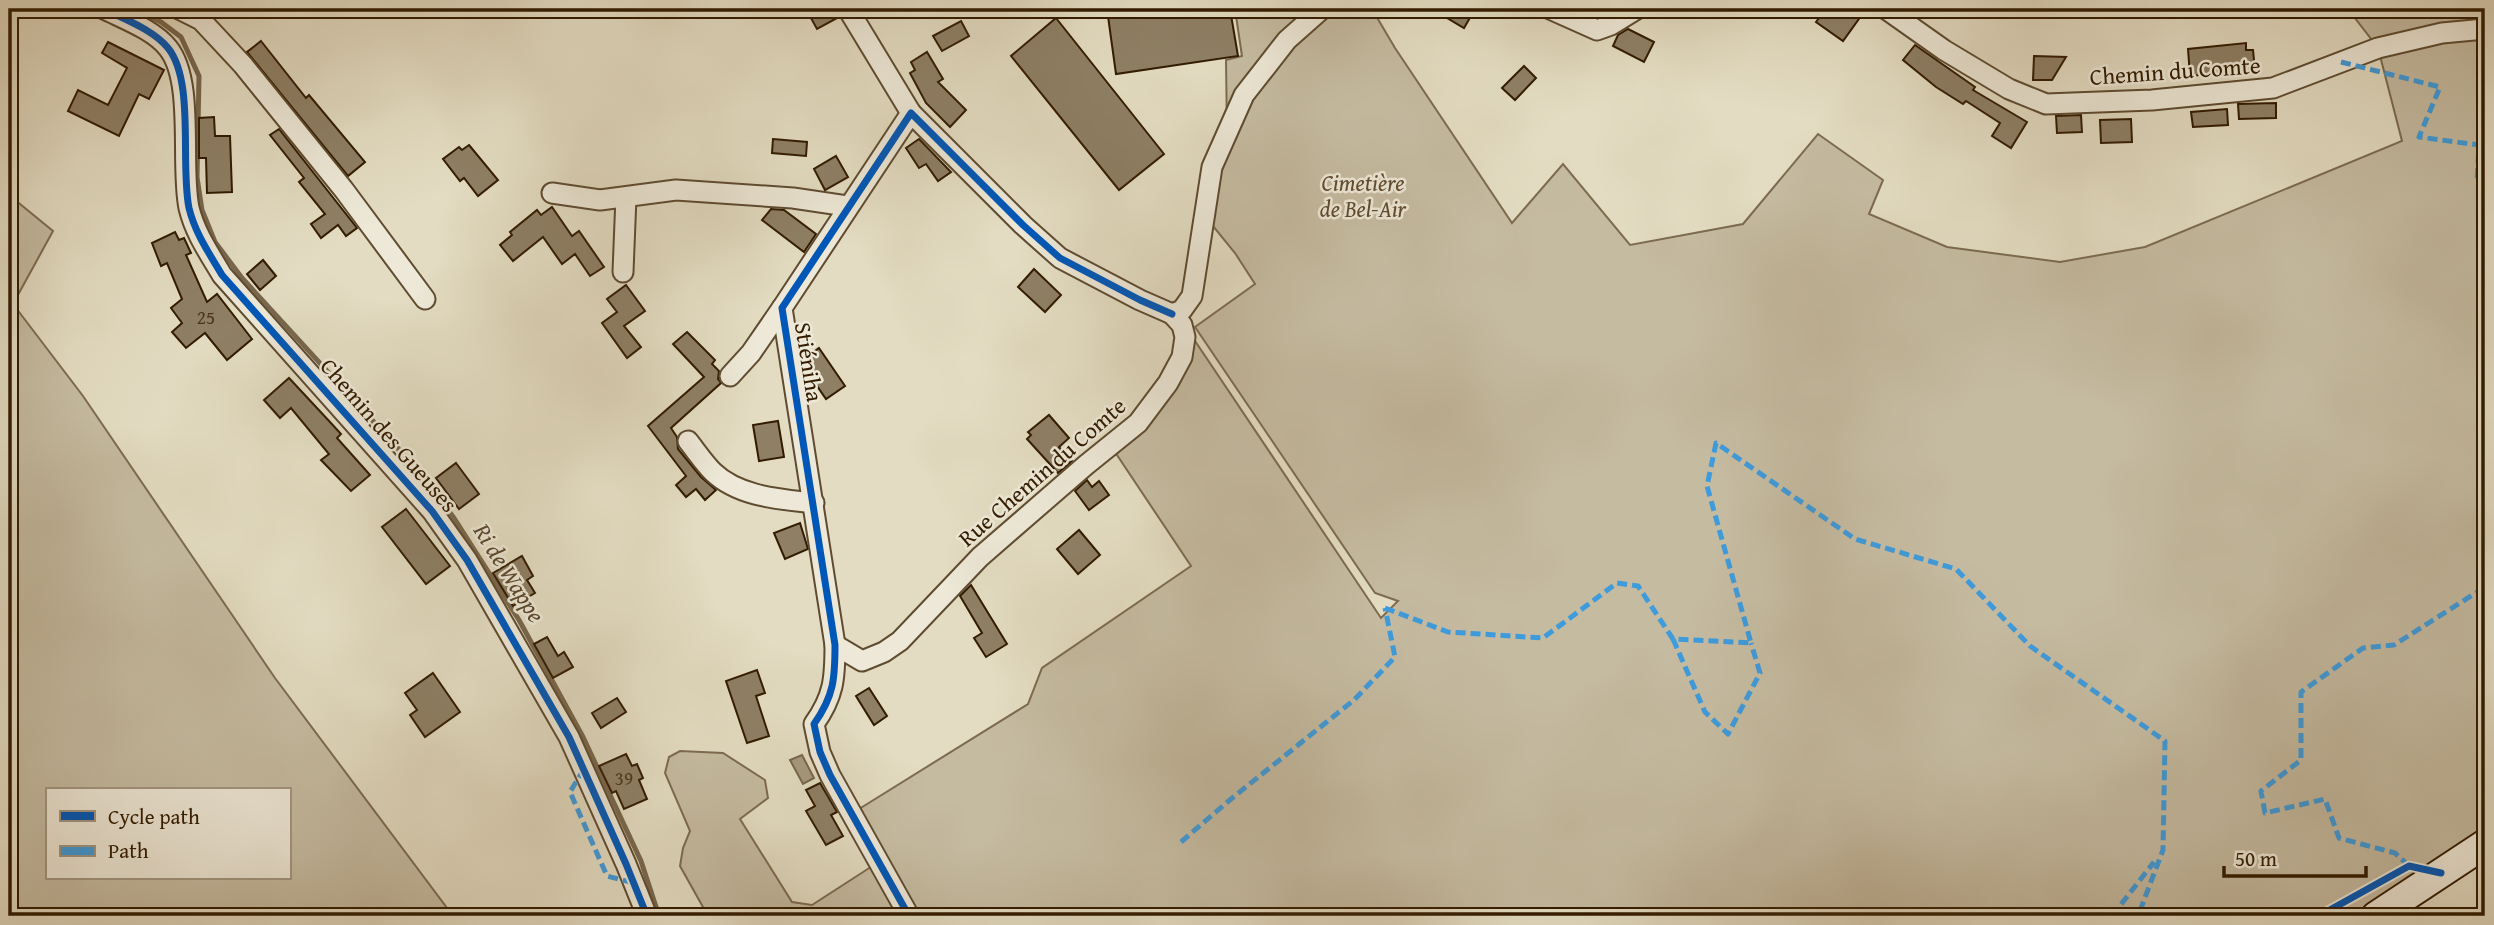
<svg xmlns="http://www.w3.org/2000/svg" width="2494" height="925" font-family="'Gentium Book Plus',serif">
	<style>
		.green { fill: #c5bba1; stroke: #7c6b50; stroke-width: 2; fill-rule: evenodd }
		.water { fill: #a79a80; stroke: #78674d; stroke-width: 2 }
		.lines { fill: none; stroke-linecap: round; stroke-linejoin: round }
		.stream { stroke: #78674d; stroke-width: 5 }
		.building { fill: #8e7f65; stroke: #321b00; stroke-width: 2 }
		.minor-casing { stroke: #5e4b30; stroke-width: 23 }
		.secondary-casing { stroke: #321b00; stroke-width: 32 }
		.minor { stroke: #ede8d7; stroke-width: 19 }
		.secondary { stroke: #ede8d7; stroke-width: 28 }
		.quiet { stroke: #3e9bdc; stroke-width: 5; stroke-dasharray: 10 5; stroke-linecap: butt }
		.cycleway-casing { stroke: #ede8d7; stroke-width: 11 }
		.cycleway { stroke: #0057b8; stroke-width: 7 }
		.labels { text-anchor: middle; stroke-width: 5; stroke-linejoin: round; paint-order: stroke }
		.number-label { font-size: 19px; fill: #493419 }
		.street-label { font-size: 23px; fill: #321b00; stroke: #ede8d7 }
		.park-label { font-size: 23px; font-style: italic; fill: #5e4b30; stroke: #ede8d7 }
		.water-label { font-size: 24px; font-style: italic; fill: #5b472d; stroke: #ede8d7 }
	</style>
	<rect width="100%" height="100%" fill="#e3dcc2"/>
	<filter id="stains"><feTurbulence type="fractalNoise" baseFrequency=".00286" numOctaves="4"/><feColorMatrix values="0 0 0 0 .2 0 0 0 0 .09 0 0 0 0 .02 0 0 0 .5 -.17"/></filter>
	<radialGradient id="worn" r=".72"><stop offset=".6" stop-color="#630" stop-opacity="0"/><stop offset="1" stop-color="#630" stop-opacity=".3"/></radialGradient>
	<g class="green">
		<path d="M 1235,9 L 1372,9 L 1395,48 L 1512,223 L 1563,164 L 1630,245 L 1743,224 L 1818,134 L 1883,180 L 1869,214 L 1947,247 L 2060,262 L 2145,247 L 2402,141 L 2378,48 L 2348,9 L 2485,9 L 2485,844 L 2376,916 L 708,916 L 680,866 L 683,848 L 690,831 L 665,773 L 669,757 L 680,751 L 723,753 L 765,780 L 768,798 L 740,819 L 792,902 L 812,905 L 877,863 L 851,814 L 1028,704 L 1042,668 L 1191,566 L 1111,446 L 1191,335 L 1381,618 L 1398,601 L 1375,593 L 1195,327 L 1255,284 L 1235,253 L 1204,215 L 1227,135 L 1226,60 L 1242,56 Z"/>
		<path d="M 1550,9 L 1637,9 L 1611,25 Z"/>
		<path d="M 9,195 L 53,231 L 13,304 L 83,396 L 275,678 L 453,916 L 9,916 ZM 289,790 L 289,878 L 47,878 L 47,790 Z"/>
	</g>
	<path class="water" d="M 802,755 L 814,778 L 803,784 L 790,760 Z"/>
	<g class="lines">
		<path class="stream" d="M 134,9 L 161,22 L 181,37 L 199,76 L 197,177 L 202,210 L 215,242 L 242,278 L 415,467 L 454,518 L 519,620 L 583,737 L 641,861 L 659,916"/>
	</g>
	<g class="building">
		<path d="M 806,9 L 836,9 L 839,17 L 817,29 Z"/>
		<path d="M 1107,9 L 1230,9 L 1238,56 L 1116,74 Z"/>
		<path d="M 1432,9 L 1475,9 L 1464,28 Z"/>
		<path d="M 1826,9 L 1866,9 L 1843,41 L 1816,22 Z"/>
		<path d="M 1056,18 L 1164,154 L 1119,190 L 1011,56 Z"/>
		<path d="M 961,21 L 969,36 L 942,51 L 933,36 Z"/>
		<path d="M 1628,29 L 1654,42 L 1644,62 L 1613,46 L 1618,35 Z"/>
		<path d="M 261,41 L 306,98 L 309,95 L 365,162 L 348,176 L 247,52 Z"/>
		<path d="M 108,42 L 164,70 L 149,99 L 139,94 L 119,136 L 68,111 L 78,90 L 108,105 L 127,68 L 102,53 Z"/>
		<path d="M 2246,43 L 2246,50 L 2253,50 L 2255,70 L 2190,76 L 2188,49 Z"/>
		<path d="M 1915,45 L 1975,87 L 1973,90 L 2027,122 L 2011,148 L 1992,136 L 2000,123 L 1966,101 L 1963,104 L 1936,87 L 1903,60 Z"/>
		<path d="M 927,52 L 943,79 L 938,82 L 966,110 L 950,127 L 926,103 L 910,73 L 915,70 L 911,62 Z"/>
		<path d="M 2034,56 L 2066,57 L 2052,80 L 2033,80 Z"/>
		<path d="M 1524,66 L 1536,78 L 1515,100 L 1502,88 Z"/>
		<path d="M 2276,103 L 2276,118 L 2239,119 L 2238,104 Z"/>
		<path d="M 2227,109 L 2228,125 L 2193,127 L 2191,112 Z"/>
		<path d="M 2081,115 L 2082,132 L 2057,133 L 2056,116 Z"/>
		<path d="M 214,117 L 215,136 L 230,136 L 232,192 L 207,193 L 206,158 L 199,158 L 199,118 Z"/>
		<path d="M 2131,119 L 2132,142 L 2101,143 L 2100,120 Z"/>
		<path d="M 279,129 L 357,228 L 346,236 L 338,225 L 321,238 L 311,224 L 325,214 L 299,182 L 304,178 L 270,135 Z"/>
		<path d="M 773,139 L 807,142 L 806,156 L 772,153 Z"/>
		<path d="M 919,139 L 951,172 L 938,181 L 926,164 L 919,168 L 906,148 Z"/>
		<path d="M 469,145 L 498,180 L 478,196 L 464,178 L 460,181 L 443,159 L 459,147 L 462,150 Z"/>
		<path d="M 836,156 L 848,177 L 825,190 L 814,169 Z"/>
		<path d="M 552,207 L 572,236 L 579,231 L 604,267 L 590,276 L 575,254 L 562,264 L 543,237 L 513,261 L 500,245 L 512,235 L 510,232 L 537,210 L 541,215 Z"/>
		<path d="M 771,209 L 784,210 L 816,234 L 804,252 L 762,220 Z"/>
		<path d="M 175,232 L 179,240 L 184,238 L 191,253 L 186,255 L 207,302 L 217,294 L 252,339 L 227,360 L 205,333 L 186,348 L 172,332 L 182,323 L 171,308 L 182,299 L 167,263 L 161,266 L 152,243 Z"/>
		<path d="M 263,260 L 276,276 L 260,290 L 247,274 Z"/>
		<path d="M 1034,269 L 1061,295 L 1045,312 L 1018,287 Z"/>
		<path d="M 626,285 L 645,311 L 624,326 L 641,347 L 627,358 L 602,323 L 617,312 L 607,299 Z"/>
		<path d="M 687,332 L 715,360 L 712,364 L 719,371 L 718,379 L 721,383 L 671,428 L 677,437 L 678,449 L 701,477 L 716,490 L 705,500 L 696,489 L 686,497 L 676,485 L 686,476 L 648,426 L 704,377 L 673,344 Z"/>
		<path d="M 819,348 L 845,386 L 826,399 L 804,367 L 803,360 Z"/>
		<path d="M 289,378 L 330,422 L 341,434 L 337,438 L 370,475 L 351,491 L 321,460 L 329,454 L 291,408 L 280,418 L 264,400 Z"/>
		<path d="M 1049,415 L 1069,438 L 1059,447 L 1072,461 L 1058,473 L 1027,439 L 1031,435 L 1028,432 Z"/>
		<path d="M 778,421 L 784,457 L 759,461 L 753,425 Z"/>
		<path d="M 456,463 L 479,494 L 459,509 L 436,478 Z"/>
		<path d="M 1087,480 L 1092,487 L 1099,481 L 1109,495 L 1089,510 L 1075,491 Z"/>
		<path d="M 406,509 L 450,566 L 426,584 L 382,527 Z"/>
		<path d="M 800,523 L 808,549 L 785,559 L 774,533 Z"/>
		<path d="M 1079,530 L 1100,555 L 1078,574 L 1057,549 Z"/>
		<path d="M 522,556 L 533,576 L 527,580 L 535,593 L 513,606 L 493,573 Z"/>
		<path d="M 971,585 L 1007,644 L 986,657 L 974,638 L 982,633 L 960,596 Z"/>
		<path d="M 547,637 L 558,656 L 564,652 L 573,667 L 553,678 L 534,644 Z"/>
		<path d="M 757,670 L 765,693 L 756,696 L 769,736 L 747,743 L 726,681 Z"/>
		<path d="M 433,673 L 460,712 L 425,737 L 410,715 L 417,710 L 405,693 Z"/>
		<path d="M 869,688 L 887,716 L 874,725 L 856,696 Z"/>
		<path d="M 617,698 L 626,712 L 601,728 L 592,713 Z"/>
		<path d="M 626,754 L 632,766 L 637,764 L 643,778 L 639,780 L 647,799 L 624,809 L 616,791 L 612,793 L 599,766 Z"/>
		<path d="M 820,783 L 837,812 L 831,815 L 843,836 L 826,845 L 806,811 L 815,806 L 806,790 Z"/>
	</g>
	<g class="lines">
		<defs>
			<g id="minor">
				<path d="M 104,9 C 124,19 154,30 168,48 C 195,81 180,165 189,208 C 195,233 209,253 222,275 L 432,511 L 467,560 L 569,737 L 626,864 L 647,916"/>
				<path d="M 179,9 L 201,20 L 243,65 L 344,190 L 425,299"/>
				<path d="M 848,9 L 911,113"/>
				<path d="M 1550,9 L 1597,30 L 1611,25 L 1637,9"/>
				<path d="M 1886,9 L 1944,50 L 2009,89 L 2046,104 L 2152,100 L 2273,88 L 2378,48 L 2442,33 L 2485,29"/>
				<path d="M 552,193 L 600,200 L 676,190 L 793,198 L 847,206"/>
				<path d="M 623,272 L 626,197"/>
				<path d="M 730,376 L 751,353 L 782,308"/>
				<path d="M 688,441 C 696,451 704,463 713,472 C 739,497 780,499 814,503"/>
				<path d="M 835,645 L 862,661 L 884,652 L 900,641 L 980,557 L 1086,465 L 1138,423 L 1168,383 L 1182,357 L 1185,337 L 1182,325 L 1172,314 L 1182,310 L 1192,296 L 1212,167 L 1244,95 L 1287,40 L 1322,9"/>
				<path d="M 909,916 L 830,775 L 820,752 L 814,724 C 834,696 835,678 835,645 L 782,308 L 911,113 L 1023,225 L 1060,258 L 1140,300 L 1172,314"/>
			</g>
			<path id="secondary" d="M 2376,916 L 2485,844"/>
		</defs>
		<use href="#minor" class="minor-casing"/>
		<use href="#secondary" class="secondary-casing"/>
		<use href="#minor" class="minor"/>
		<use href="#secondary" class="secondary"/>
		<g class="quiet">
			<path d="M 572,9 L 673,12"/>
			<path d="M 2341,62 L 2440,87 L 2419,137 L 2479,145 L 2477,181 L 2485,182"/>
			<path d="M 1385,608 L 1448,632 L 1543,638 L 1617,583 L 1638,586 L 1673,639 L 1751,643 L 1707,486 L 1716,443 L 1855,539 L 1956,569 L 2030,646 L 2165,741 L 2163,850 L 2138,916"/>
			<path d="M 1673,639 L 1705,712 L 1728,734 L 1760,673 L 1751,643"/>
			<path d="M 584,769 L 570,792 L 607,876 L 634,883"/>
			<path d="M 1181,842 L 1231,799 L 1354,700 L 1395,657 L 1385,608"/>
			<path d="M 2409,866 L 2395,853 L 2339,838 L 2325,799 L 2265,813 L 2261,791 L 2301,760 L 2301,692 L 2363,648 L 2394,645 L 2485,587"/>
			<path d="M 2112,916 L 2154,862"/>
		</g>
		<defs>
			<g id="cycleway">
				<path d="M 104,9 C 124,19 154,30 168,48 C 195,81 180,165 189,208 C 195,233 209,253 222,275 L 432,511 L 467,560 L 569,737 L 626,864 L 647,916"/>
				<path d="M 909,916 L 830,775 L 820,752 L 814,724 C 834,696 835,678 835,645 L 782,308 L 911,113 L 1023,225 L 1060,258 L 1140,300 L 1172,314"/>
				<path d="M 2319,916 L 2409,866 L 2441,873"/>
			</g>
		</defs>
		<use href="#cycleway" class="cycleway-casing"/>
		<use href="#cycleway" class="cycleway"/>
	</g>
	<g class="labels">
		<g class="number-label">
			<text x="206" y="324">25</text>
			<text x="624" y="785">39</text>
		</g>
		<g class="street-label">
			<text transform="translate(2175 71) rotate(-4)" y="8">Chemin du Comte</text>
			<text transform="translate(809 362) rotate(81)" y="8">Stiéniha</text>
			<text transform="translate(389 435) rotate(49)" y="8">Chemin des Gueuses</text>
			<text transform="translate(1042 472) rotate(-41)" y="8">Rue Chemin du Comte</text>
		</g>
		<g class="park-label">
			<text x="1363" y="191">Cimetière<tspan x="1363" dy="26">de Bel-Air</tspan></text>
		</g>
		<g class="water-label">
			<text transform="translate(509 573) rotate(58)" y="8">Ri de Wappe</text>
		</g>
	</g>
	<rect width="2494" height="925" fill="none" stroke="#e3dcc2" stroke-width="35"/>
	<rect x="10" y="10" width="2473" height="904" fill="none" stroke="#321b00" stroke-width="3.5"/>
	<rect x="18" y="18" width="2459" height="890" fill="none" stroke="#321b00" stroke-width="2"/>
	<rect x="46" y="788" width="245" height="91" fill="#ede8d7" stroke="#a29681" stroke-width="2"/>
	<rect x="60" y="811" width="35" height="10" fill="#0057b8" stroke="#a29681" stroke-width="2"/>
	<text x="108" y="824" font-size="21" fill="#321b00">Cycle path</text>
	<rect x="60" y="846" width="35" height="10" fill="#3e9bdc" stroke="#a29681" stroke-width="2"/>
	<text x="108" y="858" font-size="21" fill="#321b00">Path</text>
	<path d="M2224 866v10h142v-10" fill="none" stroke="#321b00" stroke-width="3.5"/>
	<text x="2235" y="866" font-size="21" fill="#321b00" stroke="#ede8d7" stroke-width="5" paint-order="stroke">50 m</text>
	<rect width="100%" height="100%" filter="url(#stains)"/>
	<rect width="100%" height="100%" fill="url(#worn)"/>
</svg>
